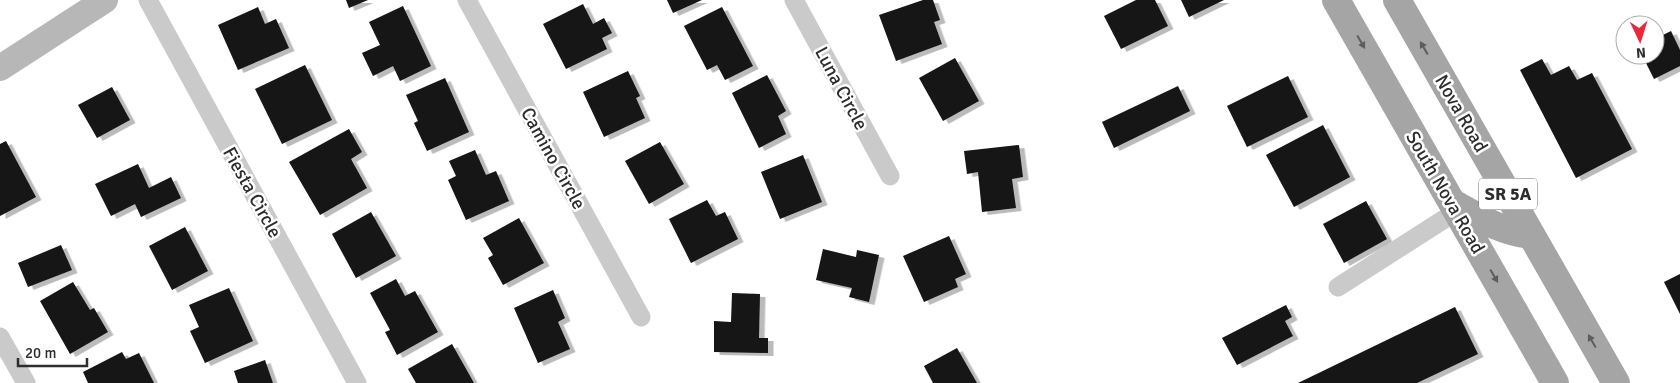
<svg xmlns="http://www.w3.org/2000/svg" width="1680" height="383" font-family="Signika,sans-serif">
	<style>
		.building { fill: #141414; filter: url(#shadow) }
		.lines { fill: none; stroke-linecap: round; stroke-linejoin: round }
		.street { stroke: #cacaca; stroke-width: 19 }
		.secondary { stroke: #b7b7b7; stroke-width: 26 }
		.primary { stroke: #a5a5a5; stroke-width: 28 }
		.oneway { fill: #5d5d5d }
		.labels { text-anchor: middle; stroke-width: 5; stroke-linejoin: round; paint-order: stroke }
		.shield { fill: #fff; stroke: #6c6c6c; stroke-width: 1 }
		.shield-label { font-size: 18px; font-weight: bold; fill: #2d2d2d }
		.street-label { font-size: 19px; fill: #2d2d2d; stroke: #fff }
	</style>
	<defs>
		<filter id="shadow"><feDropShadow dx="5.5" dy="3" stdDeviation="0" flood-color="#0004"/></filter>
	</defs>
	<rect width="100%" height="100%" fill="#fff"/>
	<g class="building">
		<path d="M 346,0 L 368,0 L 349,8 Z"/>
		<path d="M 667,0 L 702,0 L 673,13 Z"/>
		<path d="M 923,0 L 933,0 L 940,20 L 934,22 L 942,44 L 896,61 L 879,15 Z"/>
		<path d="M 1136,0 L 1155,0 L 1168,26 L 1121,49 L 1104,16 Z"/>
		<path d="M 1181,0 L 1224,0 L 1189,17 Z"/>
		<path d="M 583,4 L 593,24 L 604,18 L 612,33 L 602,38 L 607,49 L 566,69 L 543,24 Z"/>
		<path d="M 403,6 L 431,66 L 400,81 L 393,66 L 373,76 L 362,53 L 380,45 L 369,22 Z"/>
		<path d="M 258,7 L 265,24 L 276,19 L 289,48 L 238,70 L 218,25 Z"/>
		<path d="M 722,7 L 753,66 L 725,80 L 717,65 L 707,70 L 684,26 Z"/>
		<path d="M 1671,31 L 1680,50 L 1680,66 L 1654,79 L 1642,55 L 1655,55 L 1655,39 Z"/>
		<path d="M 955,58 L 979,101 L 943,121 L 919,78 Z"/>
		<path d="M 1542,59 L 1551,75 L 1569,66 L 1577,80 L 1592,73 L 1632,149 L 1576,178 L 1520,70 Z"/>
		<path d="M 305,65 L 332,120 L 282,144 L 255,89 Z"/>
		<path d="M 628,71 L 640,96 L 636,98 L 645,118 L 604,137 L 583,92 Z"/>
		<path d="M 767,75 L 786,111 L 778,116 L 786,134 L 759,148 L 732,93 Z"/>
		<path d="M 1288,76 L 1308,117 L 1247,147 L 1227,106 Z"/>
		<path d="M 445,78 L 469,132 L 427,151 L 414,123 L 418,121 L 406,95 Z"/>
		<path d="M 1178,86 L 1190,111 L 1114,148 L 1102,122 Z"/>
		<path d="M 112,87 L 130,120 L 97,138 L 78,105 Z"/>
		<path d="M 1323,125 L 1350,177 L 1294,207 L 1266,155 Z"/>
		<path d="M 349,129 L 362,152 L 351,159 L 367,188 L 320,215 L 289,162 Z"/>
		<path d="M 6,141 L 36,197 L 0,216 L 0,144 Z"/>
		<path d="M 660,142 L 684,184 L 649,204 L 625,161 Z"/>
		<path d="M 1019,145 L 1023,177 L 1012,179 L 1016,208 L 982,212 L 978,172 L 967,174 L 964,151 Z"/>
		<path d="M 475,150 L 486,175 L 496,171 L 509,201 L 466,220 L 448,180 L 456,176 L 449,161 Z"/>
		<path d="M 803,155 L 822,202 L 780,219 L 761,172 Z"/>
		<path d="M 138,164 L 149,188 L 171,177 L 181,198 L 141,217 L 135,204 L 111,216 L 95,184 Z"/>
		<path d="M 707,200 L 716,216 L 725,212 L 738,239 L 691,263 L 669,219 Z"/>
		<path d="M 1366,201 L 1387,239 L 1344,263 L 1323,224 Z"/>
		<path d="M 371,212 L 396,256 L 356,278 L 332,234 Z"/>
		<path d="M 519,218 L 544,263 L 503,285 L 488,258 L 493,255 L 483,238 Z"/>
		<path d="M 185,227 L 208,271 L 172,290 L 149,246 Z"/>
		<path d="M 949,236 L 966,274 L 955,279 L 958,287 L 924,302 L 903,256 Z"/>
		<path d="M 61,245 L 72,270 L 28,287 L 18,263 Z"/>
		<path d="M 823,249 L 856,257 L 857,250 L 879,255 L 869,302 L 849,297 L 852,288 L 816,280 Z"/>
		<path d="M 1680,274 L 1680,314 L 1664,282 Z"/>
		<path d="M 396,279 L 405,296 L 415,291 L 438,332 L 397,355 L 385,332 L 390,330 L 370,293 Z"/>
		<path d="M 73,282 L 90,310 L 94,308 L 108,332 L 70,354 L 40,301 Z"/>
		<path d="M 229,288 L 253,341 L 205,363 L 190,331 L 199,327 L 189,305 Z"/>
		<path d="M 553,290 L 565,318 L 558,322 L 570,349 L 538,363 L 514,308 Z"/>
		<path d="M 732,293 L 760,294 L 759,338 L 768,338 L 768,353 L 714,352 L 714,321 L 731,322 Z"/>
		<path d="M 1286,305 L 1292,317 L 1285,321 L 1293,336 L 1237,365 L 1222,338 Z"/>
		<path d="M 1455,307 L 1478,354 L 1417,383 L 1298,383 Z"/>
		<path d="M 452,344 L 474,383 L 416,383 L 408,369 Z"/>
		<path d="M 957,348 L 977,383 L 933,383 L 924,366 Z"/>
		<path d="M 122,352 L 126,359 L 139,353 L 154,383 L 88,383 L 83,372 Z"/>
		<path d="M 265,360 L 273,383 L 238,383 L 234,371 Z"/>
	</g>
	<g class="lines">
		<g class="street">
			<path d="M 148,0 L 357,383"/>
			<path d="M 467,0 L 641,317"/>
			<path d="M 794,0 L 890,176"/>
			<path d="M 1338,287 L 1457,211"/>
			<path d="M 0,337 L 26,383"/>
		</g>
		<path class="secondary" d="M 0,68 L 105,0"/>
		<g class="primary">
			<path d="M 1336,0 L 1555,383"/>
			<path d="M 1397,0 L 1616,383"/>
			<path d="M 1453,203 C 1480,218 1499,231 1531,235"/>
		</g>
	</g>
	<defs><path id="oneway-solid" d="M-6-.8H1V-3.2L6.5 0L1 3.2V.8H-6Z" transform="scale(1.25)"/></defs>
	<g class="oneway">
		<use href="#oneway-solid" transform="translate(1361 42) rotate(60)"/>
		<use href="#oneway-solid" transform="translate(1424 48) rotate(-120)"/>
		<use href="#oneway-solid" transform="translate(1494 276) rotate(60)"/>
		<use href="#oneway-solid" transform="translate(1592 341) rotate(-120)"/>
	</g>
	<g class="labels">
		<rect class="shield" x="1479" y="178.5" width="58" height="31" rx="4"/>
		<g class="shield-label">
			<text x="1508" y="200">SR 5A</text>
		</g>
		<g class="street-label">
			<text transform="translate(842 88) rotate(62)" y="7">Luna Circle</text>
			<text transform="translate(1462 113) rotate(60)" y="7">Nova Road</text>
			<text transform="translate(554 158) rotate(61)" y="7">Camino Circle</text>
			<text transform="translate(253 192) rotate(61)" y="7">Fiesta Circle</text>
			<text transform="translate(1446 192) rotate(60)" y="7">South Nova Road</text>
		</g>
	</g>
	<g transform="translate(1640 40) rotate(176)"><circle r="24" fill="#ffffff" stroke="#ababab"/>
	<path d="M0-4L9 19L0 12L-9 19Z" fill="#ea2838"/>
	<text y="-8" font-size="14" font-weight="bold" text-anchor="middle" fill="#2d2d2d">N</text>
	</g>
	<path d="M18 358v8h69v-8" fill="none" stroke="#2d2d2d" stroke-width="2.5"/>
	<text x="25" y="358" font-size="15" fill="#2d2d2d" stroke="#ffffff" stroke-width="4" paint-order="stroke">20 m</text>
</svg>
